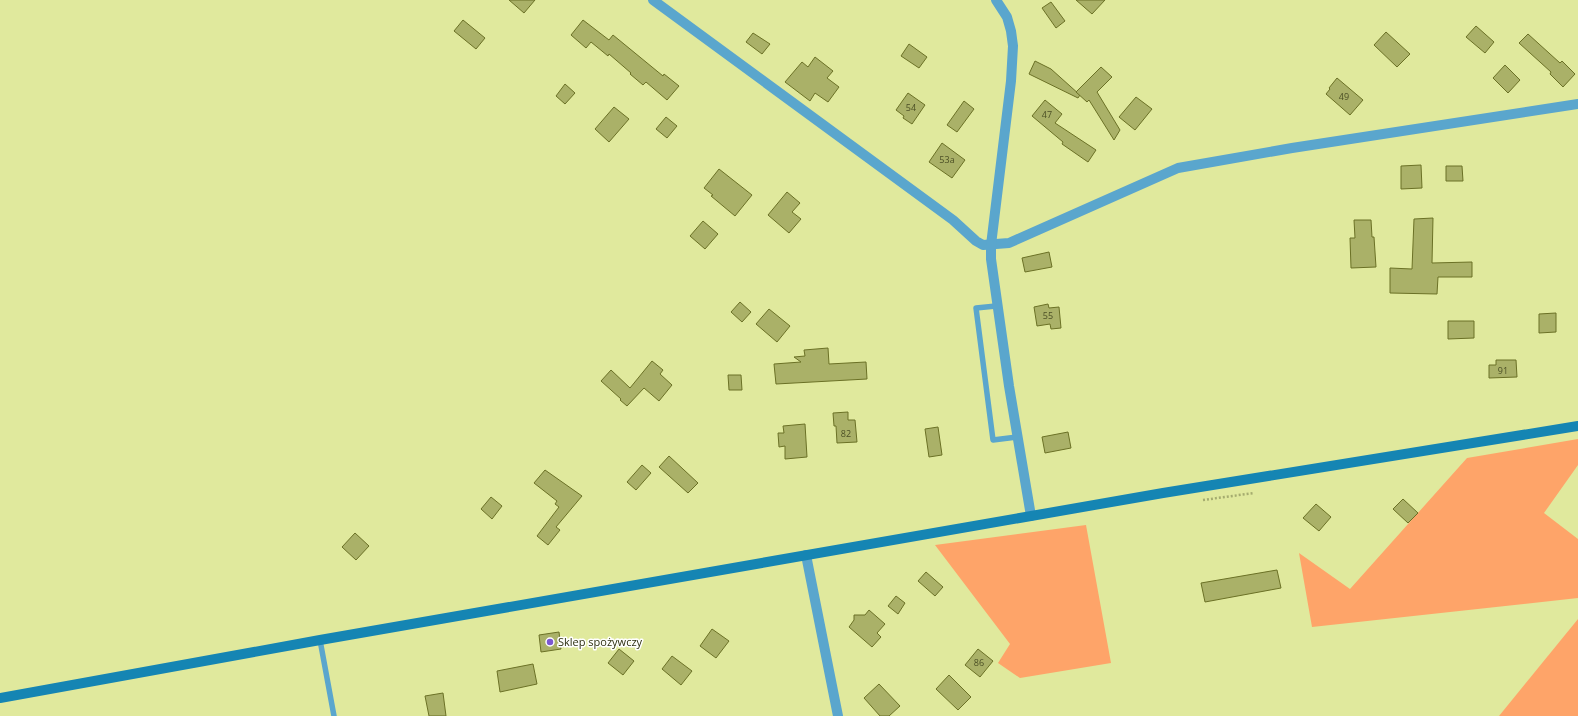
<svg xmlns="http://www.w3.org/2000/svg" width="1578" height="716" font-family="'Open Sans',sans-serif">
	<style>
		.green { fill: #fea469 }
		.building { fill: #aab168; stroke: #6b7126 }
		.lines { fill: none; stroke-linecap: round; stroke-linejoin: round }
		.path { stroke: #a5ac6f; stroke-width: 2.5; stroke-dasharray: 2 2; stroke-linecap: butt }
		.service { stroke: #5aa6cd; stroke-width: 5.5 }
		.minor { stroke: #5aa6cd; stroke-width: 10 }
		.secondary { stroke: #1585b3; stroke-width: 10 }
		.poi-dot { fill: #7b57d1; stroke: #fff; stroke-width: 1.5 }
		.labels { text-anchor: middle; stroke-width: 3; stroke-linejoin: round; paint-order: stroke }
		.number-label { font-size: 9px; fill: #4c5026 }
		.poi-label { font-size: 11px; fill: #2d2f10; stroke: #fff; text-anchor: start }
	</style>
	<rect width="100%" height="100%" fill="#e0e99d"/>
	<g class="green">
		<path d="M 1578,439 L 1578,465 L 1544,513 L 1578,539 L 1578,598 L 1312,627 L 1299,553 L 1350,589 L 1467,458 Z"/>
		<path d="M 1086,525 L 1111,663 L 1020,678 L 998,663 L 1010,644 L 935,545 Z"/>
		<path d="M 1578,619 L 1578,716 L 1499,716 Z"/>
	</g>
	<g class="building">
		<path d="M 509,0 L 535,0 L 524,13 Z"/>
		<path d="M 1076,0 L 1105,0 L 1092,14 Z"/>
		<path d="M 1051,2 L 1065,21 L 1056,28 L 1042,8 Z"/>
		<path d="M 463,20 L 485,38 L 476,49 L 454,31 Z"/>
		<path d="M 583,20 L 609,40 L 613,35 L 663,76 L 664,74 L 679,86 L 667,100 L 646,82 L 643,85 L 630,74 L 631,73 L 609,54 L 608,56 L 591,42 L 586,48 L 571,35 Z"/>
		<path d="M 1476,26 L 1494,42 L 1485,53 L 1466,37 Z"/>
		<path d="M 1386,32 L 1410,54 L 1397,67 L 1374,45 Z"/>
		<path d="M 753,33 L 770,44 L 762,54 L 746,42 Z"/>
		<path d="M 1528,34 L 1560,63 L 1562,61 L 1575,74 L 1563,87 L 1550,74 L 1551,72 L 1519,43 Z"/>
		<path d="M 909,44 L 927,57 L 919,68 L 901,56 Z"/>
		<path d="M 815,57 L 833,71 L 827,78 L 839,87 L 828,102 L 815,93 L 810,101 L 785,82 L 802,62 L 808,67 Z"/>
		<path d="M 1035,61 L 1051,69 L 1080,95 L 1078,98 L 1029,74 Z"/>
		<path d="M 1505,65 L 1520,80 L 1508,93 L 1493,78 Z"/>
		<path d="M 1101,67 L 1112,77 L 1097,92 L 1120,130 L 1114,140 L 1089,100 L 1087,102 L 1076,92 Z"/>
		<path d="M 1337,78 L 1363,100 L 1350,115 L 1326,94 L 1330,89 L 1329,88 Z"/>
		<path d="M 565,84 L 575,93 L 565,104 L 556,96 Z"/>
		<path d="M 908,93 L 925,105 L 912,124 L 903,118 L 904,116 L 896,110 Z"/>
		<path d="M 1136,97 L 1152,109 L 1135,130 L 1119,117 Z"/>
		<path d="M 1045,100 L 1062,114 L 1055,123 L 1096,150 L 1088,162 L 1062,144 L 1063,142 L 1032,116 Z"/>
		<path d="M 964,101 L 974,109 L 957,132 L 947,125 Z"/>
		<path d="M 614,107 L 629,119 L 609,142 L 595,129 Z"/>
		<path d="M 666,117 L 677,126 L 667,138 L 656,129 Z"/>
		<path d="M 942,143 L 965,160 L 952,178 L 929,162 Z"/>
		<path d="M 1421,165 L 1422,188 L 1401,189 L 1401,166 Z"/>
		<path d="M 1446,166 L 1462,166 L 1463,181 L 1446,181 Z"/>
		<path d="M 719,169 L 752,195 L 735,216 L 711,196 L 713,195 L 704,188 Z"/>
		<path d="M 787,192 L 800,203 L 792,212 L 801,219 L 789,233 L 768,215 Z"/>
		<path d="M 1433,218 L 1432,263 L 1472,262 L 1472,277 L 1438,277 L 1437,294 L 1390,293 L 1390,268 L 1412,269 L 1414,219 Z"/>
		<path d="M 1354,220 L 1371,220 L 1372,237 L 1374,237 L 1376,267 L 1351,268 L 1350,238 L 1355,238 Z"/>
		<path d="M 703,221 L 718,234 L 705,249 L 690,236 Z"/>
		<path d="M 1049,252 L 1052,267 L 1025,272 L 1022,258 Z"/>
		<path d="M 740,302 L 751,312 L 742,322 L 731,312 Z"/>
		<path d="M 1048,304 L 1049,308 L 1059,307 L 1061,328 L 1051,329 L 1050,324 L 1037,326 L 1034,307 Z"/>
		<path d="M 769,309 L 790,326 L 777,342 L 756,324 Z"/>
		<path d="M 1556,313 L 1556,332 L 1539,333 L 1539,314 Z"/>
		<path d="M 1448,321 L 1474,321 L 1474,338 L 1448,339 Z"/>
		<path d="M 828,348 L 829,364 L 866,362 L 867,379 L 776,384 L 774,364 L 801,362 L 794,357 L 805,356 L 804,350 Z"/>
		<path d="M 1496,360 L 1516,360 L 1517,377 L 1489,378 L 1489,365 L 1496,365 Z"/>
		<path d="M 652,361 L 663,370 L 660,374 L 672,385 L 659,401 L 644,388 L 627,406 L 620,400 L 621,399 L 601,381 L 611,370 L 630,388 Z"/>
		<path d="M 728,375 L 741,375 L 742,390 L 729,390 Z"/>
		<path d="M 848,412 L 848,420 L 855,420 L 857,442 L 837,443 L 836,426 L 834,426 L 833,413 Z"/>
		<path d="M 805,424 L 807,457 L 785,459 L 785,446 L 779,447 L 778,433 L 784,433 L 783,426 Z"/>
		<path d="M 938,427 L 942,455 L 929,457 L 925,429 Z"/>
		<path d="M 1068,432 L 1071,448 L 1045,453 L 1042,437 Z"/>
		<path d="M 669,456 L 698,483 L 688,493 L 659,467 Z"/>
		<path d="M 642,465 L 651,473 L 636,490 L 627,482 Z"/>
		<path d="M 545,470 L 582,496 L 556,527 L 560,530 L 548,545 L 537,536 L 559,507 L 555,504 L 557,501 L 534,483 Z"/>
		<path d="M 491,497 L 502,506 L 492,519 L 481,509 Z"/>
		<path d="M 1403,499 L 1418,513 L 1408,523 L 1393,509 Z"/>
		<path d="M 1316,504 L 1331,517 L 1319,531 L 1303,518 Z"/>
		<path d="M 355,533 L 369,546 L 356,560 L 342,547 Z"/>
		<path d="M 1277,570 L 1281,588 L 1205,602 L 1201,583 Z"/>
		<path d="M 926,572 L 943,587 L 935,596 L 918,581 Z"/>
		<path d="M 896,596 L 905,603 L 898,614 L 888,606 Z"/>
		<path d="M 869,610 L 885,624 L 877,633 L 881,637 L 872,647 L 849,627 L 854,620 L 854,615 L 865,615 Z"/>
		<path d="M 712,629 L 729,641 L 716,658 L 700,646 Z"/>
		<path d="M 559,632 L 561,649 L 541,652 L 539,635 Z"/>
		<path d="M 619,649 L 634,661 L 623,675 L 608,663 Z"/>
		<path d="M 978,649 L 993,661 L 980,677 L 965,665 Z"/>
		<path d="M 672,656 L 692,671 L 681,685 L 662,669 Z"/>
		<path d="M 533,664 L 537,684 L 500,692 L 497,671 Z"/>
		<path d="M 949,675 L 971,697 L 958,710 L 936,689 Z"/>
		<path d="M 879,684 L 900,706 L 889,716 L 880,716 L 864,698 Z"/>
		<path d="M 443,693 L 446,716 L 429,716 L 425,696 Z"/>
	</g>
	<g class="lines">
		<path class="path" d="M 1203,500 L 1254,493"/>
		<g class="service">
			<path d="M 996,306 L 976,308 L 993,440 L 1017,437"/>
			<path d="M 320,640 L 334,716"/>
		</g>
		<g class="minor">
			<path d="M 653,0 L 953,220 L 976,241 L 983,245 L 1009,243 L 1178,168 L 1292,148 L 1578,104"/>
			<path d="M 996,0 L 1007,17 L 1011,31 L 1013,46 L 1011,81 L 991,245 L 991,259 L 1009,386 L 1031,516"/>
			<path d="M 806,555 L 838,716"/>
		</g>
		<path class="secondary" d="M 0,698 L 320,640 L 1163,493 L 1578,426"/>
	</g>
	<circle class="poi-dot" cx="550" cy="642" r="4"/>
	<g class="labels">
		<g class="number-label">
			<text x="1344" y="100">49</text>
			<text x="911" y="111">54</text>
			<text x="1047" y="118">47</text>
			<text x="947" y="163">53a</text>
			<text x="1048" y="319">55</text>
			<text x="1503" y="374">91</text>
			<text x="846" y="437">82</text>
			<text x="979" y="666">86</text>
		</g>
		<g class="poi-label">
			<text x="558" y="646">Sklep spożywczy</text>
		</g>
	</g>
</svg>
